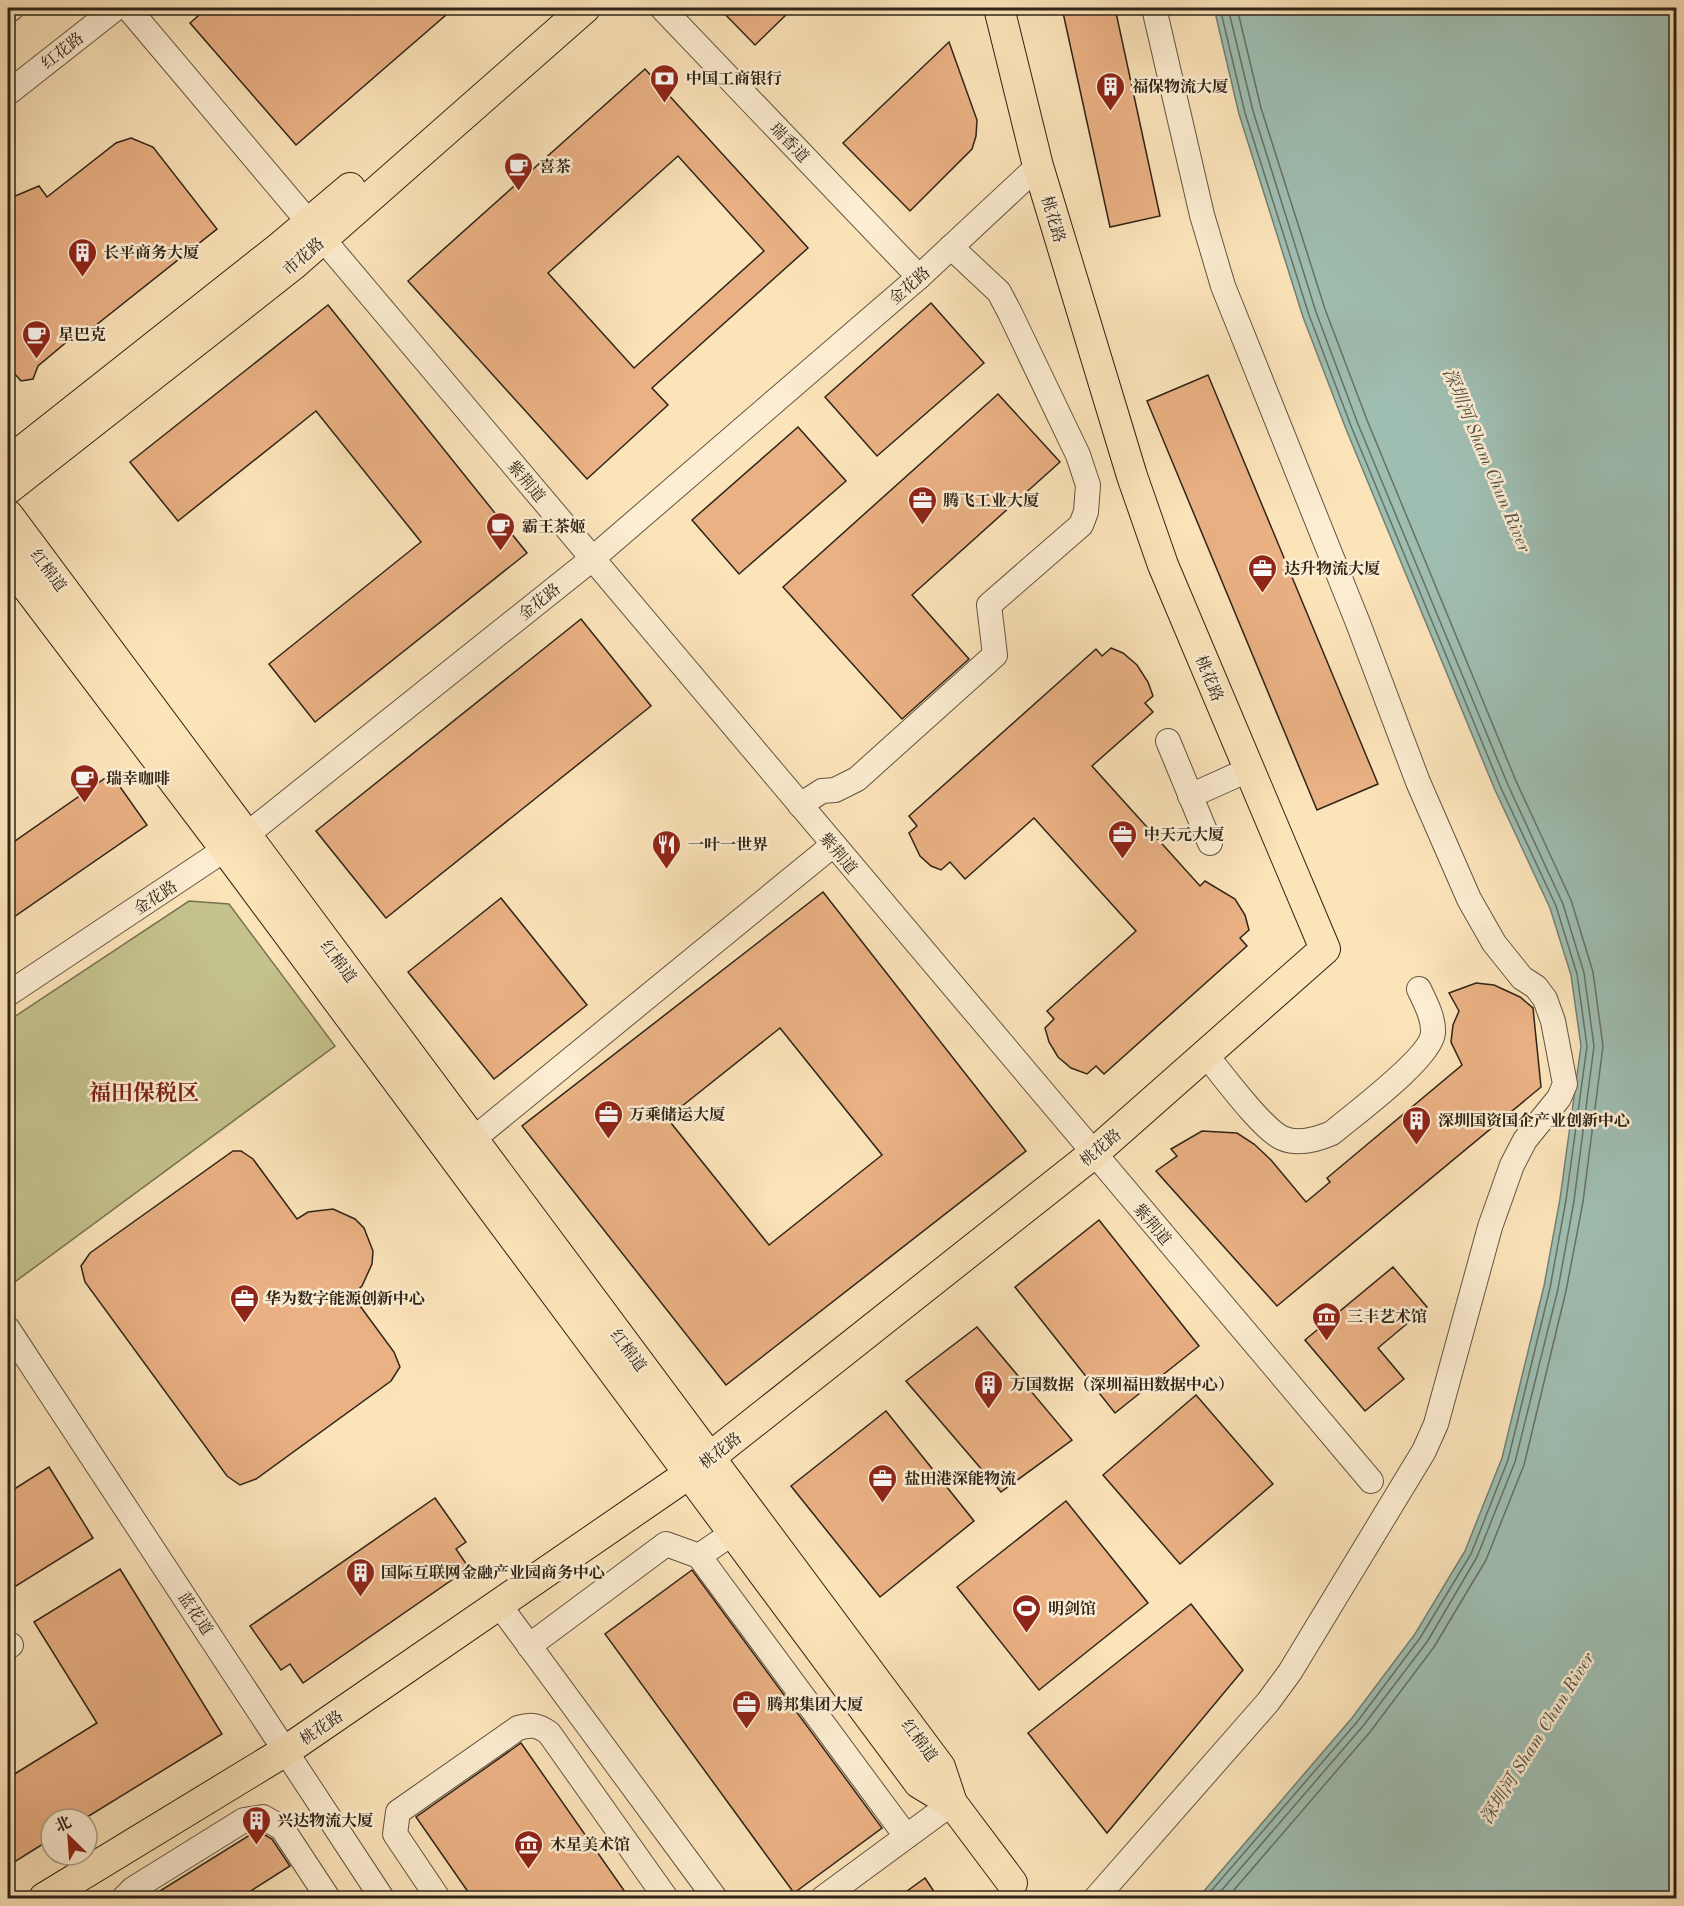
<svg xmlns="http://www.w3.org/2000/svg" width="1684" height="1906" font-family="'Old Standard TT','Noto Serif SC',serif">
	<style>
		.green { fill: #c4c28c; stroke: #797352; stroke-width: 1.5 }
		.water { fill: #9fbeb2; stroke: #728074; stroke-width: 1.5 }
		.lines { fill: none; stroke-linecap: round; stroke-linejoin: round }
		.shore { stroke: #667165; stroke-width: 1.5 }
		.building { fill: #eab184; stroke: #2e2418; stroke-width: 1.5; fill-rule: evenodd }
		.minor-casing { stroke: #625440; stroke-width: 26 }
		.major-casing { stroke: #2e2418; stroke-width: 32 }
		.minor { stroke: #fdedd2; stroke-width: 24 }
		.major { stroke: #fce4ba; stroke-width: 30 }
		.labels { text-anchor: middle; stroke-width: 5; stroke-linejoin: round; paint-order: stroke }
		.street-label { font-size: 16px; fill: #2e2418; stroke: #fdedd2 }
		.poi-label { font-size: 16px; font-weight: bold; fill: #2e2418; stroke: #fdedd2; text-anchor: start }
		.water-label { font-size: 18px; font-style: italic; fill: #505246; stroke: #fdedd2 }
		.district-label { font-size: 22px; font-weight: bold; fill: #7a1f14; stroke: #fdedd2 }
	</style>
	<rect width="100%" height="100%" fill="#fce4ba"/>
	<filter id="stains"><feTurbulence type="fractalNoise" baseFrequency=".00333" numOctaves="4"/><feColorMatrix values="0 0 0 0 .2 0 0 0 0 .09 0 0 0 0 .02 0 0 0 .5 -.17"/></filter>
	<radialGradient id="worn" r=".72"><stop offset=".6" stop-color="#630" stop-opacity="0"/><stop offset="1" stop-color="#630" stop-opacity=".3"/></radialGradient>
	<path class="green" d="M 189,901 L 229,904 L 335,1046 L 8,1287 L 8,1021 Z"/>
	<path class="water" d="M 1214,8 L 1676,8 L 1676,1898 L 1198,1898 L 1352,1718 L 1415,1634 L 1465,1551 L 1502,1458 L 1544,1286 L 1560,1199 L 1581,1046 L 1571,975 L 1550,908 L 1495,790 L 1346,429 L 1303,317 L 1239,114 Z"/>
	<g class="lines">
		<g class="shore">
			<path d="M 1205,1898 L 1357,1722 L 1420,1638 L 1471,1554 L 1508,1460 L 1550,1288 L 1566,1200 L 1587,1046 L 1577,974 L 1556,906 L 1501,788 L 1351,426 L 1309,315 L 1245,113 L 1220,8"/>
			<path d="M 1215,1898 L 1363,1726 L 1427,1642 L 1477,1557 L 1515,1462 L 1558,1289 L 1574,1201 L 1594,1046 L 1584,973 L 1563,904 L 1508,785 L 1358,424 L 1316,312 L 1253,111 L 1228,8"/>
			<path d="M 1227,1898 L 1370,1732 L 1434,1647 L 1486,1560 L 1524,1465 L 1566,1291 L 1583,1202 L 1603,1046 L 1593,972 L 1571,900 L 1516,781 L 1367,420 L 1325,309 L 1261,108 L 1237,8"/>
		</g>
	</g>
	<g class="building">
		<path d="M 207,8 L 349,8 L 356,15 L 364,8 L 454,8 L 296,145 L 190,23 Z"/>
		<path d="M 719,8 L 793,8 L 755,45 Z"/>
		<path d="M 1062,8 L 1115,8 L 1160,216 L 1110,227 Z"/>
		<path d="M 949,42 L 977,120 L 976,136 L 972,149 L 910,211 L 843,143 Z"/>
		<path d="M 645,69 L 808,248 L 652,388 L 668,405 L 587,479 L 408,281 ZM 678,156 L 764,251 L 634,368 L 548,273 Z"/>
		<path d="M 131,138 L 153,147 L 217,229 L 91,329 L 87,325 L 38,366 L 33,379 L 21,381 L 8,366 L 8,199 L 39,186 L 47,197 L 116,143 Z"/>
		<path d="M 931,303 L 984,363 L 877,456 L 825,397 Z"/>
		<path d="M 328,305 L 527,553 L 315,722 L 269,664 L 421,542 L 316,411 L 178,521 L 130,462 Z"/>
		<path d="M 1208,375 L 1378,784 L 1317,810 L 1147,401 Z"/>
		<path d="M 998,394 L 1060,462 L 912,595 L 969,659 L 902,719 L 783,587 Z"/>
		<path d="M 798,427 L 846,481 L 739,574 L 692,520 Z"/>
		<path d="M 581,619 L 651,706 L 386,918 L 316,831 Z"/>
		<path d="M 1111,648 L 1123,653 L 1137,665 L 1148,682 L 1153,696 L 1145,703 L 1153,712 L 1092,766 L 1200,886 L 1205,881 L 1235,899 L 1245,915 L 1249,930 L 1240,938 L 1247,946 L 1104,1074 L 1096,1066 L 1087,1074 L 1071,1068 L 1058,1057 L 1049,1042 L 1045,1028 L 1054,1019 L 1047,1011 L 1136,931 L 1034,818 L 965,879 L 950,862 L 941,870 L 931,866 L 920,856 L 909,833 L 917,826 L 909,816 L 1096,649 L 1102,656 Z"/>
		<path d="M 111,774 L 147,825 L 8,921 L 8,846 Z"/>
		<path d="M 823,892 L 1026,1151 L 726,1385 L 522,1126 ZM 780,1028 L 882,1155 L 769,1245 L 667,1118 Z"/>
		<path d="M 501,898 L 587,1005 L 494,1079 L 408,972 Z"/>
		<path d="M 1476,983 L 1494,985 L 1520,997 L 1533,1008 L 1541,1087 L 1277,1306 L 1156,1171 L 1177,1156 L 1171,1149 L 1202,1131 L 1237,1133 L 1254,1144 L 1271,1160 L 1306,1202 L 1330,1182 L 1327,1178 L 1462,1065 L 1451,1042 L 1453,1025 L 1459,1011 L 1449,993 Z"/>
		<path d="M 233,1151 L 241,1151 L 253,1159 L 297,1219 L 308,1212 L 333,1209 L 355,1219 L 364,1228 L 373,1251 L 372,1264 L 362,1286 L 352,1295 L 394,1352 L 400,1367 L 391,1381 L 256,1479 L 240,1485 L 227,1476 L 85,1282 L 81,1266 L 90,1253 Z"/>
		<path d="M 1099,1220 L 1199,1346 L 1115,1413 L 1015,1287 Z"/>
		<path d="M 1393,1267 L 1427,1307 L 1378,1348 L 1404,1379 L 1365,1411 L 1305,1340 Z"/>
		<path d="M 977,1327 L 1072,1440 L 1001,1492 L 906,1381 Z"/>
		<path d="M 1196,1395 L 1273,1484 L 1180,1564 L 1103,1475 Z"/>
		<path d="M 886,1411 L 974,1521 L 880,1597 L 791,1486 Z"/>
		<path d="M 49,1467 L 93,1538 L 8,1591 L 8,1493 Z"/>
		<path d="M 435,1498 L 466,1542 L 456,1549 L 469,1568 L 303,1683 L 290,1664 L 281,1670 L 250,1626 Z"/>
		<path d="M 1066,1501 L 1148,1603 L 1039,1690 L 957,1587 Z"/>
		<path d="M 120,1569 L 222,1734 L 84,1819 L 51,1819 L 51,1839 L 8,1866 L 8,1778 L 97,1723 L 34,1622 Z"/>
		<path d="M 692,1570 L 882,1828 L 794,1893 L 605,1634 Z"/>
		<path d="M 1191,1604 L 1243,1670 L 1107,1833 L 1028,1733 Z"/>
		<path d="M 521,1743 L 630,1899 L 473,1899 L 416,1817 Z"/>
		<path d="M 260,1832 L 272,1839 L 290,1866 L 238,1899 L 147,1899 L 253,1833 Z"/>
		<path d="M 925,1878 L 939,1899 L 896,1899 Z"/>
	</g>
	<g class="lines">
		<defs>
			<g id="minor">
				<path d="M 128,8 L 1371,1481"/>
				<path d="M 662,8 L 919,277"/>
				<path d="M 8,11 L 12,8"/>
				<path d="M 8,93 L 116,8"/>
				<path d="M 1168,741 L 1210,843"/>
				<path d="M 1190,796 L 1248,770"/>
				<path d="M 800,805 L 822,791 L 835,790 L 857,779 L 995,655 L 989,605 L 1081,525 L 1086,512 L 1088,485 L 1078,455 L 1010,313 L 999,292 L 951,247"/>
				<path d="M 8,994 L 245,836 L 592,559 L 919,277 L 1038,166"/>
				<path d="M 1206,1055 C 1222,1074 1261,1128 1282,1138 C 1298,1145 1316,1140 1332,1133 C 1353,1115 1431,1058 1433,1033 C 1434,1018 1425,1002 1419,989"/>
				<path d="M 460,1150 L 833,845"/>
				<path d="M 8,1329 L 382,1898"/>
				<path d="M 699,1556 L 734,1532"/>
				<path d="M 500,1606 L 715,1898"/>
				<path d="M 529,1646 L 666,1544 L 699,1556 L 906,1836"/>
				<path d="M 8,1647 L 11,1645"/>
				<path d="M 124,1898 L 133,1889 L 244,1820 L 263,1817 L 282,1828 L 328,1898"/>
				<path d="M 438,1898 L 395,1834 L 398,1812 L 518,1728 C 531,1724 538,1725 549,1733 L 666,1898"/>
				<path d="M 823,1898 L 952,1803"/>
				<path d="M 1096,1898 L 1268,1702 L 1290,1672 L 1424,1451 L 1436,1424 L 1490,1227 L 1512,1165 L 1525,1140 L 1559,1098 L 1565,1084 L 1553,1021 L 1545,999 L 1536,987 L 1522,978 L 1494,943 L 1469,899 L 1418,782 L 1358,623 L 1223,286 L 1202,215 L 1154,8"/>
			</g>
			<g id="major">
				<path d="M 8,462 L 280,247 L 350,188"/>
				<path d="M 8,489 L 293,265 L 585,8"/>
				<path d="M 8,515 L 940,1767 L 952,1803 L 1012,1883"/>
				<path d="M 8,562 L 226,850 L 919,1783 L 952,1803"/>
				<path d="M 44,1898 L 287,1750 L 690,1473 L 1093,1154 L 1325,949 L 1163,565 L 1132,476 L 1038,166 L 999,8"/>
			</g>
		</defs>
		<use href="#minor" class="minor-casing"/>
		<use href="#major" class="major-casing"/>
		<use href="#minor" class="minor"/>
		<use href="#major" class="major"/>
	</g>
	<defs>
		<symbol id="bank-pin" viewBox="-11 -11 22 30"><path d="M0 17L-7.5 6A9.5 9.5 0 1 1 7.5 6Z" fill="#8f2418" stroke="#fdedd2"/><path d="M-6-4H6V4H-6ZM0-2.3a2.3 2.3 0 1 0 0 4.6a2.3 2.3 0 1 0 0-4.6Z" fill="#fff"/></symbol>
		<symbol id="building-pin" viewBox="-11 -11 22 30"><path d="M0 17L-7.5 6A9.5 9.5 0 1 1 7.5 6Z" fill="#8f2418" stroke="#fdedd2"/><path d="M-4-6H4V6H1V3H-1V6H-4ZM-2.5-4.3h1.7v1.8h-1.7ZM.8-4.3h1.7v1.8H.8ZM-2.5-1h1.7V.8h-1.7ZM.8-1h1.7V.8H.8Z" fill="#fff"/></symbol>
		<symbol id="cafe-pin" viewBox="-11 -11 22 30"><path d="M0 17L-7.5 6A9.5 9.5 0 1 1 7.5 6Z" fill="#8f2418" stroke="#fdedd2"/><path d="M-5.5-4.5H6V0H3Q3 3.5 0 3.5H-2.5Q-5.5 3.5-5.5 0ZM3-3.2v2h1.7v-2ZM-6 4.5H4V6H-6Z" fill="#fff"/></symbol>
		<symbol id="office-pin" viewBox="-11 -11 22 30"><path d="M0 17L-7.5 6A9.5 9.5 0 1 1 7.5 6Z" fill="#8f2418" stroke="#fdedd2"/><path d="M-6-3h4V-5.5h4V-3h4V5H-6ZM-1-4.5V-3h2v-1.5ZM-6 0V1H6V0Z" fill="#fff"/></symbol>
		<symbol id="restaurant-pin" viewBox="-11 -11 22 30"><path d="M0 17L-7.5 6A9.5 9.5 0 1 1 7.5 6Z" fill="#8f2418" stroke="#fdedd2"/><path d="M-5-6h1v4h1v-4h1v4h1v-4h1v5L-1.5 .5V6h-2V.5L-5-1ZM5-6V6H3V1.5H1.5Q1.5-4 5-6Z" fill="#fff"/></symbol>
		<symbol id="museum-pin" viewBox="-11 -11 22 30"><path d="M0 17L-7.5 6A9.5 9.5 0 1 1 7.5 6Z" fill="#8f2418" stroke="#fdedd2"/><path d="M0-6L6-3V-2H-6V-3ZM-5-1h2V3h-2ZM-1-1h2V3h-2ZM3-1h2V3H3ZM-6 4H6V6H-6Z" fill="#fff"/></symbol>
		<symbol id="stadium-pin" viewBox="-11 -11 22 30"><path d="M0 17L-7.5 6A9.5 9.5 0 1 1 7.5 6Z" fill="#8f2418" stroke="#fdedd2"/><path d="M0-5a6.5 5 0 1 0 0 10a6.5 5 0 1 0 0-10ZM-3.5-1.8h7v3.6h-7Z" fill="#fff"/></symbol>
	</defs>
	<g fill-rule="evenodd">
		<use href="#bank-pin" x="648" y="62" width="33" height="45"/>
		<use href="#building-pin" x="1094" y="70" width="33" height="45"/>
		<use href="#cafe-pin" x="502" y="150" width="33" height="45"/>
		<use href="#building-pin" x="66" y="236" width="33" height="45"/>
		<use href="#cafe-pin" x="20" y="318" width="33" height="45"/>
		<use href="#office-pin" x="906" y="484" width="33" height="45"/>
		<use href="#cafe-pin" x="484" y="510" width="33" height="45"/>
		<use href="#office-pin" x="1246" y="552" width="33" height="45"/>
		<use href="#cafe-pin" x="68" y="762" width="33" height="45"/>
		<use href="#office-pin" x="1106" y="818" width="33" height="45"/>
		<use href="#restaurant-pin" x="650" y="828" width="33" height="45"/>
		<use href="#office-pin" x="592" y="1098" width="33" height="45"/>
		<use href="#building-pin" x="1400" y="1104" width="33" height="45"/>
		<use href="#office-pin" x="228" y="1282" width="33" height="45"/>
		<use href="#museum-pin" x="1310" y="1300" width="33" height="45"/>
		<use href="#building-pin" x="972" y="1368" width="33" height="45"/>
		<use href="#office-pin" x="866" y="1462" width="33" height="45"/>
		<use href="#building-pin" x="344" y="1556" width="33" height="45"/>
		<use href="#stadium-pin" x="1010" y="1592" width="33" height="45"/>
		<use href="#office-pin" x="730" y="1688" width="33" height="45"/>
		<use href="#building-pin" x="240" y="1804" width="33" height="45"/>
		<use href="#museum-pin" x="512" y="1828" width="33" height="45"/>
	</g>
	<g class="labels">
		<g class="street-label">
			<text transform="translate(62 50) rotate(-38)" y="6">红花路</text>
			<text transform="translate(790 142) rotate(46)" y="6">瑞香道</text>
			<text transform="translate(1054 219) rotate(74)" y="6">桃花路</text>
			<text transform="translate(303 256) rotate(-41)" y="6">市花路</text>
			<text transform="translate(909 285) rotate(-41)" y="6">金花路</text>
			<text transform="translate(527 481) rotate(50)" y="6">紫荆道</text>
			<text transform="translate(49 570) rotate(53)" y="6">红棉道</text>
			<text transform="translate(539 601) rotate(-39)" y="6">金花路</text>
			<text transform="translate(1210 678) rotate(68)" y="6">桃花路</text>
			<text transform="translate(839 853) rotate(50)" y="6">紫荆道</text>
			<text transform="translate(155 897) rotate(-33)" y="6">金花路</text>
			<text transform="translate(339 961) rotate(53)" y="6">红棉道</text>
			<text transform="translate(1100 1147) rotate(-40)" y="6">桃花路</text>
			<text transform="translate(1153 1224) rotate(50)" y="6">紫荆道</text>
			<text transform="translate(629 1350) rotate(53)" y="6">红棉道</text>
			<text transform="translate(720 1450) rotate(-38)" y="6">桃花路</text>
			<text transform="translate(196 1613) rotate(56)" y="6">蓝花道</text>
			<text transform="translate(321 1727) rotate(-34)" y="6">桃花路</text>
			<text transform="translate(920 1740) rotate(53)" y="6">红棉道</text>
		</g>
		<g class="poi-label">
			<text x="686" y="84">中国工商银行</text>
			<text x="1132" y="92">福保物流大厦</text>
			<text x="539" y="172">喜茶</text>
			<text x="103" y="258">长平商务大厦</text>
			<text x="58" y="340">星巴克</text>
			<text x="943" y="506">腾飞工业大厦</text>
			<text x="522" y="532">霸王茶姬</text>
			<text x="1284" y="574">达升物流大厦</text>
			<text x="106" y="784">瑞幸咖啡</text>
			<text x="1144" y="840">中天元大厦</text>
			<text x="688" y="850">一叶一世界</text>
			<text x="629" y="1120">万乘储运大厦</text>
			<text x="1438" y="1126">深圳国资国企产业创新中心</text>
			<text x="265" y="1304">华为数字能源创新中心</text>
			<text x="1347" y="1322">三丰艺术馆</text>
			<text x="1010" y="1390">万国数据（深圳福田数据中心）</text>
			<text x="904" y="1484">盐田港深能物流</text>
			<text x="381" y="1578">国际互联网金融产业园商务中心</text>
			<text x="1048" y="1614">明剑馆</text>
			<text x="767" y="1710">腾邦集团大厦</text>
			<text x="277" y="1826">兴达物流大厦</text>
			<text x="550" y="1850">木星美术馆</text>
		</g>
		<g class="water-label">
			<text transform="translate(1487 460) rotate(67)" y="6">深圳河 Sham Chun River</text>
			<text transform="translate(1537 1738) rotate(-58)" y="6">深圳河 Sham Chun River</text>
		</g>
		<g class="district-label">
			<text x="144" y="1100">福田保税区</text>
		</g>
	</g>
	<rect width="1684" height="1906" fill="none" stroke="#fce4ba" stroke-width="30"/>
	<rect x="9" y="9" width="1666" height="1888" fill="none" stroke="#2e2418" stroke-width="3"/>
	<rect x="15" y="15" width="1654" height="1876" fill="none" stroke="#2e2418" stroke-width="1.5"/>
	<g transform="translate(69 1837) rotate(335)"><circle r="28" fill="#fdedd2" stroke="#aa9d88" stroke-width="1.5"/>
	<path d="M0-4.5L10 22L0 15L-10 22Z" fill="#8f2418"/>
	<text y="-9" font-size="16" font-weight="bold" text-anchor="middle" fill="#2e2418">北</text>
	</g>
	<rect width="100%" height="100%" filter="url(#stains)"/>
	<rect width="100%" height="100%" fill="url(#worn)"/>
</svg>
